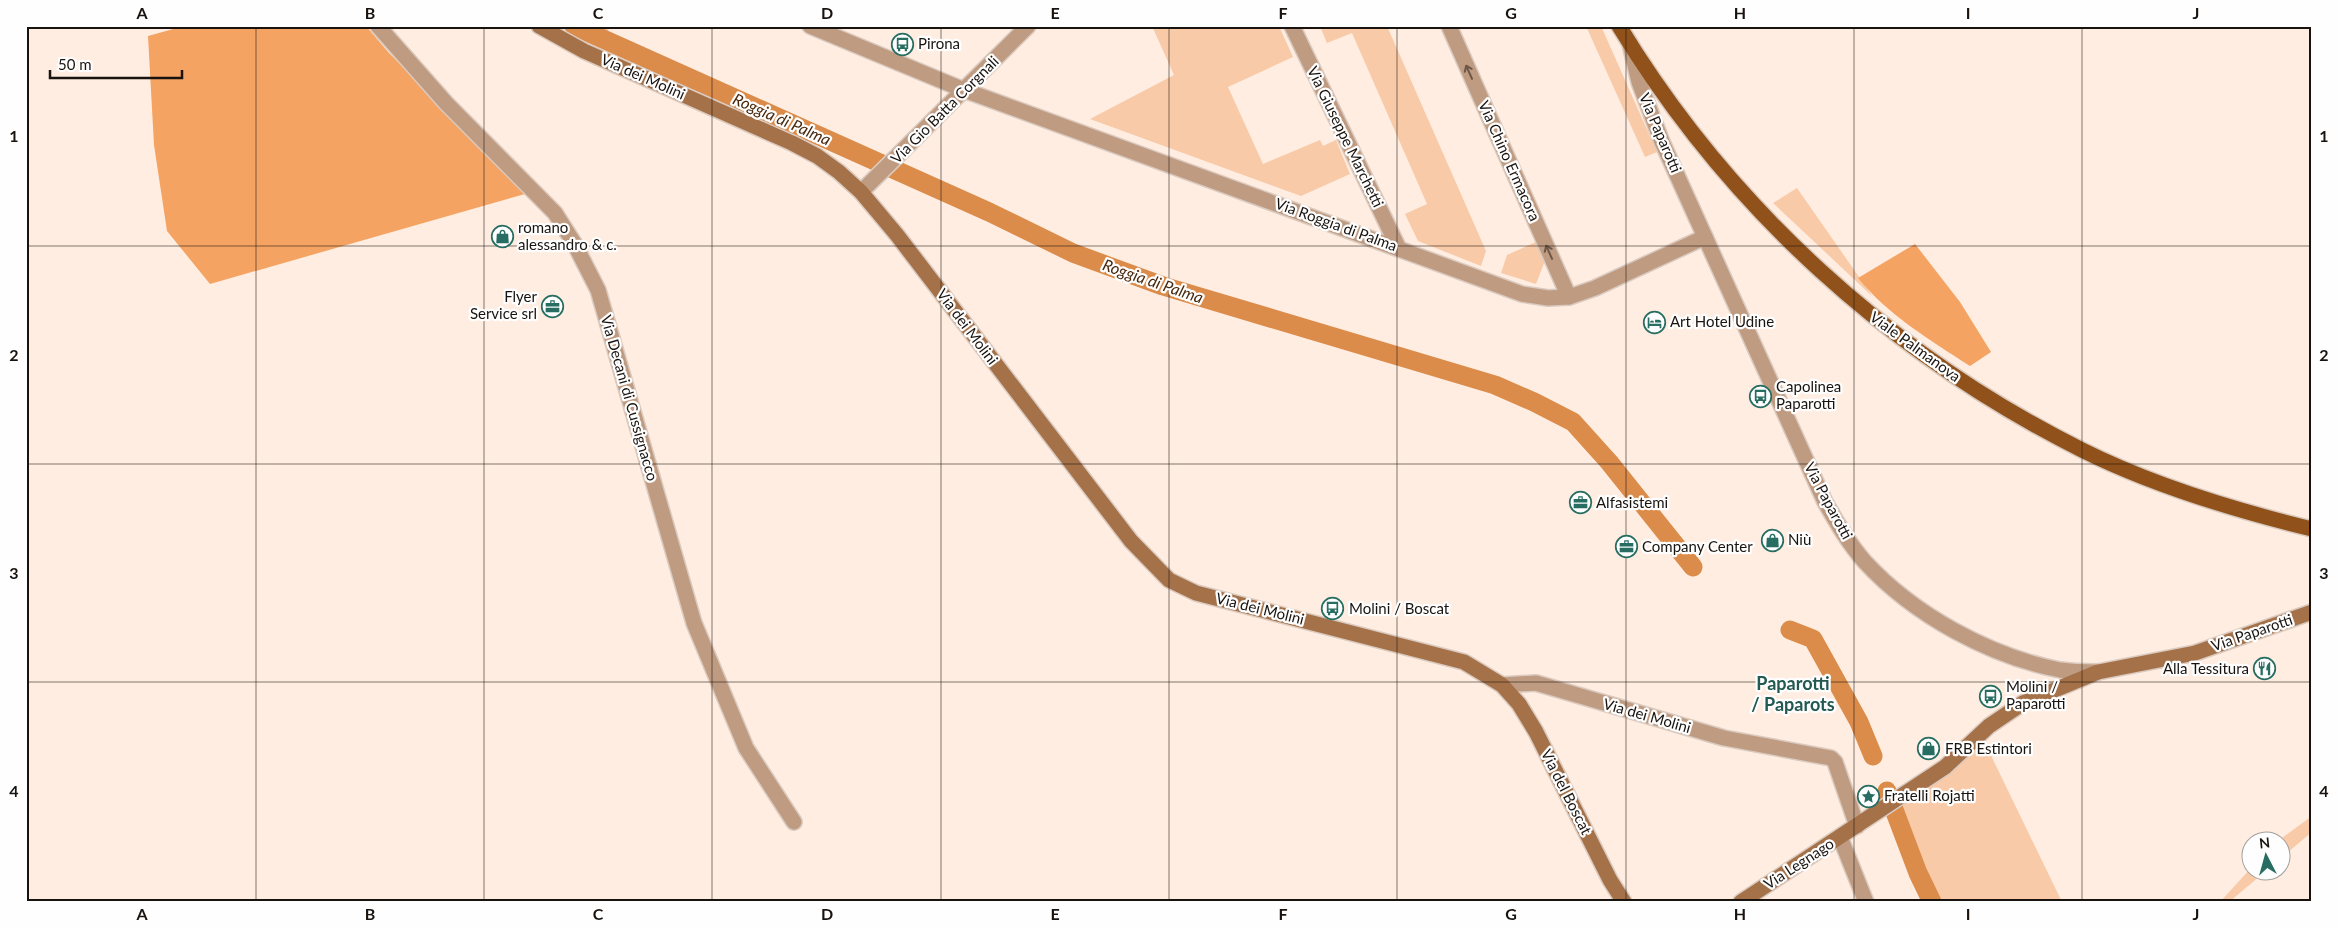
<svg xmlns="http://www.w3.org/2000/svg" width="2338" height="928" font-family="Lato,sans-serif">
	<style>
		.green { fill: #f8caa8 }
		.forest { fill: #f4a362 }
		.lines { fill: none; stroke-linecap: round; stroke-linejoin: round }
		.canal { stroke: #db8c4b; stroke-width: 19 }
		.street-casing { stroke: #dacabf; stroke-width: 18 }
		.secondary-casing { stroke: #dacabf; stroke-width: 18 }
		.primary-casing { stroke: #dacabf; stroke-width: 18 }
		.street { stroke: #bf9b81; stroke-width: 15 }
		.secondary { stroke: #a57149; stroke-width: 15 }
		.primary { stroke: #90521a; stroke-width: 15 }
		.oneway { stroke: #6c5748 }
		.grid { fill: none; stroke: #19130f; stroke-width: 1; stroke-opacity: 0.55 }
		.labels { text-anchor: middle; stroke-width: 4.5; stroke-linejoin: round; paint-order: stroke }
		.poi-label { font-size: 15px; fill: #19130f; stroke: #fefefe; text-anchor: start }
		.street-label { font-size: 15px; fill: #19130f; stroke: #fefefe }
		.water-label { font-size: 16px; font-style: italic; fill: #48280c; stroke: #fefefe }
		.quarter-label { font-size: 18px; font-weight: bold; fill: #225950; stroke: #fefefe }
		.neatline { fill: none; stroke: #19130f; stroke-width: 2 }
		.grid-label { font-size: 16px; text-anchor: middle; font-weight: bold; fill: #19130f }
	</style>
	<rect width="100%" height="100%" fill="#ffede1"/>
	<g class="green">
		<path d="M 587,26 L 610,26 L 606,35 Z"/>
		<path d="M 1152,26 L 1279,26 L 1293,57 L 1228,87 L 1263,164 L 1320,140 L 1323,146 L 1336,140 L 1350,174 L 1301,196 L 1090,119 L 1174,75 Z"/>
		<path d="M 1320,26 L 1387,26 L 1486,251 L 1481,266 L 1418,241 L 1405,214 L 1427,204 L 1352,33 L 1327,43 Z"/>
		<path d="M 1586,26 L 1601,26 L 1657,152 L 1645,157 Z"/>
		<path d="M 1797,188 L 1873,297 L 1773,203 Z"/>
		<path d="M 1538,241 L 1546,258 L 1536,284 L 1501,273 L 1507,255 Z"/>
		<path d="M 1983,739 L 2062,902 L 1937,902 L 1897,808 Z"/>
		<path d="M 2312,816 L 2312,832 L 2281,858 L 2279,840 Z"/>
		<path d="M 2250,869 L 2266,871 L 2229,902 L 2220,902 Z"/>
	</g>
	<g class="forest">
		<path d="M 184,26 L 366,26 L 389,53 L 532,192 L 210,284 L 167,231 L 154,145 L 148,36 Z"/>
		<path d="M 1915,244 L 1960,302 L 1991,352 L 1970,366 C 1930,340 1888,315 1858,278 Z"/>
	</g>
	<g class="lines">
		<g class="canal">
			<path d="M 574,26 L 989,212 L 1073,253 L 1163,286 L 1495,385 L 1534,402 L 1573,422 L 1609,462 L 1693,567"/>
			<path d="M 1790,630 L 1813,639 L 1859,722 L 1873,756"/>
			<path d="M 1887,791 L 1918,873 L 1932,902"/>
		</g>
		<defs>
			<g id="street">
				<path d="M 378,26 L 446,103 L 555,213 L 574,243 L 598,290 L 694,623 L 746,748 L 794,822"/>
				<path d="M 810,26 L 964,90 L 1522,294 L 1548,298 L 1569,297 L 1595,288 L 1705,237"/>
				<path d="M 1292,26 L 1398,247"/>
				<path d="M 1449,26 L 1569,297"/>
				<path d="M 1630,44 L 1639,82 L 1662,142 L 1825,502 C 1837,523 1849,544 1865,562 C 1914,615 1989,656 2060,670 C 2072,672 2085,672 2098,672"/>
				<path d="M 861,192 L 1028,26"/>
				<path d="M 1502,685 L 1536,683 L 1724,738 L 1831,758 L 1835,762 L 1857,826"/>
				<path d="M 1840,837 L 1866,902"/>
			</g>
			<g id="secondary">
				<path d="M 539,26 L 584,51 L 792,143 L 817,156 L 839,172 L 861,192 L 897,235 L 1131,541 L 1169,580 L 1196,593 L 1464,662 L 1502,685 L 1519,704 L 1536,732 L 1610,880 L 1624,902"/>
				<path d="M 1741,902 L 1945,767 L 1989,726 L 2023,703 L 2098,672 L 2195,653 L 2312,612"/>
			</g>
			<path id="primary" d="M 1619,26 C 1730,209 1892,355 2082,450 C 2154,486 2234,510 2312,529"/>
		</defs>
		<use href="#street" class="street-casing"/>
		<use href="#secondary" class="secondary-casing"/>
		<use href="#primary" class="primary-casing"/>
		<use href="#street" class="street"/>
		<use href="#secondary" class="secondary"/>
		<use href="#primary" class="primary"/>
	</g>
	<defs><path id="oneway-shaft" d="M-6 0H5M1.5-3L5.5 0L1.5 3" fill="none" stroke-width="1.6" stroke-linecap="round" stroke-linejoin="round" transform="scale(1.25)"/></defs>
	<g class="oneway">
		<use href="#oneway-shaft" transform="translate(1469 72) rotate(-114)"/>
		<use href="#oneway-shaft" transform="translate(1549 252) rotate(-114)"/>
	</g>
	<path class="grid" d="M 256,26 L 256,902M 484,26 L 484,902M 712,26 L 712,902M 941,26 L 941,902M 1169,26 L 1169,902M 1397,26 L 1397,902M 1626,26 L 1626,902M 1854,26 L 1854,902M 2082,26 L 2082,902M 26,246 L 2312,246M 26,464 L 2312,464M 26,682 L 2312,682"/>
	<defs>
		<symbol id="bus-ring" viewBox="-11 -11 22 22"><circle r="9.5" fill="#fefefe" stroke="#276d61" stroke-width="1.5"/><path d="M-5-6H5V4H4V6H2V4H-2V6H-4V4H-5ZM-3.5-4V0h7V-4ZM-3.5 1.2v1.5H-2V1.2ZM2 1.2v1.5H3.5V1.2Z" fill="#276d61"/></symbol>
		<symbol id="shop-ring" viewBox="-11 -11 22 22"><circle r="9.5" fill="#fefefe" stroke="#276d61" stroke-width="1.5"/><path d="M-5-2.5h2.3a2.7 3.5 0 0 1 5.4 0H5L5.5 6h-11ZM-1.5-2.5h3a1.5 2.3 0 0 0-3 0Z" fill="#276d61"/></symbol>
		<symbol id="office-ring" viewBox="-11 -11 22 22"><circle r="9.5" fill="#fefefe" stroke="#276d61" stroke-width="1.5"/><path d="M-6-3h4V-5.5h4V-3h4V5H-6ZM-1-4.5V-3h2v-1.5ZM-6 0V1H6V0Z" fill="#276d61"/></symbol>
		<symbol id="hotel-ring" viewBox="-11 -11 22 22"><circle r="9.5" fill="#fefefe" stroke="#276d61" stroke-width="1.5"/><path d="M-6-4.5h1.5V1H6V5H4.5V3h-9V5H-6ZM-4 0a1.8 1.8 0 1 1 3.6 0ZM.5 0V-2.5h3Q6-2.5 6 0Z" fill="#276d61"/></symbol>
		<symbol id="restaurant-ring" viewBox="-11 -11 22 22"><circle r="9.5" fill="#fefefe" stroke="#276d61" stroke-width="1.5"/><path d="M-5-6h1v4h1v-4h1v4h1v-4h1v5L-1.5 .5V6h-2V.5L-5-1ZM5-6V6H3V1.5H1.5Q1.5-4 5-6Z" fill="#276d61"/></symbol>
		<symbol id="sight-ring" viewBox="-11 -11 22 22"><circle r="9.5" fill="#fefefe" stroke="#276d61" stroke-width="1.5"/><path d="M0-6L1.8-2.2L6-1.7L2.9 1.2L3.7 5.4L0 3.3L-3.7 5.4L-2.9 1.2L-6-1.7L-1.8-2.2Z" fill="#276d61"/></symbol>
	</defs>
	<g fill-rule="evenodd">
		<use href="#bus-ring" x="890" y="32" width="25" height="25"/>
		<use href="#shop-ring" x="490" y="224" width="25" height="25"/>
		<use href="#office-ring" x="540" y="294" width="25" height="25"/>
		<use href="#hotel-ring" x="1642" y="310" width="25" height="25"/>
		<use href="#bus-ring" x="1748" y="384" width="25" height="25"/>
		<use href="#office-ring" x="1568" y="490" width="25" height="25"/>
		<use href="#shop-ring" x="1760" y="528" width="25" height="25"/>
		<use href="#office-ring" x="1614" y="534" width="25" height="25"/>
		<use href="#bus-ring" x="1320" y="596" width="25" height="25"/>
		<use href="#restaurant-ring" x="2252" y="656" width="25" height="25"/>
		<use href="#bus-ring" x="1978" y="684" width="25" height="25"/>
		<use href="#shop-ring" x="1916" y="736" width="25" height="25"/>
		<use href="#sight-ring" x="1856" y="784" width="25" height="25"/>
	</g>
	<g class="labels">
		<g class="poi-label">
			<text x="918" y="49">Pirona</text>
			<text x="518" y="233">romano<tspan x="518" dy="17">alessandro &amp; c.</tspan></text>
			<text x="537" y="302" text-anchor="end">Flyer<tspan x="537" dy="17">Service srl</tspan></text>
			<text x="1670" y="327">Art Hotel Udine</text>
			<text x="1776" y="392">Capolinea<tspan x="1776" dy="17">Paparotti</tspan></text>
			<text x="1596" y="508">Alfasistemi</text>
			<text x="1788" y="545">Niù</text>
			<text x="1642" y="552">Company Center</text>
			<text x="1349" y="614">Molini / Boscat</text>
			<text x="2249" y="674" text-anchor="end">Alla Tessitura</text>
			<text x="2006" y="692">Molini /<tspan x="2006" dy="17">Paparotti</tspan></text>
			<text x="1945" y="754">FRB Estintori</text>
			<text x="1884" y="801">Fratelli Rojatti</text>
		</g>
		<g class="street-label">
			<text transform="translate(643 77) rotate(24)" y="5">Via dei Molini</text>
			<text transform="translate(945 110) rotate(-45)" y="5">Via Gio Batta Corgnali</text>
			<text transform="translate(1660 133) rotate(67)" y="5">Via Paparotti</text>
			<text transform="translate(1345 137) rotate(64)" y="5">Via Giuseppe Marchetti</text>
			<text transform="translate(1509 161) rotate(66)" y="5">Via Chino Ermacora</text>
			<text transform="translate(1336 225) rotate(20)" y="5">Via Roggia di Palma</text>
			<text transform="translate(967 327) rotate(53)" y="5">Via dei Molini</text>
			<text transform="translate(1915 347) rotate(36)" y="5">Viale Palmanova</text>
			<text transform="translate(629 398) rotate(74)" y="5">Via Decani di Cussignacco</text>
			<text transform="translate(1828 501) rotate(62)" y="5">Via Paparotti</text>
			<text transform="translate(1260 609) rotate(14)" y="5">Via dei Molini</text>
			<text transform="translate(2252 633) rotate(-19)" y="5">Via Paparotti</text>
			<text transform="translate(1647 716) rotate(16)" y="5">Via dei Molini</text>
			<text transform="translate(1566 792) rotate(63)" y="5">Via del Boscat</text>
			<text transform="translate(1799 864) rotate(-33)" y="5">Via Legnago</text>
		</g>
		<g class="water-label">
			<text transform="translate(782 119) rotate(24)" y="6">Roggia di Palma</text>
			<text transform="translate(1153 281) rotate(19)" y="6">Roggia di Palma</text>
		</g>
		<g class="quarter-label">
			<text x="1793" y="690">Paparotti<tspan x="1793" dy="21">/ Paparots</tspan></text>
		</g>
	</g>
	<rect width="2338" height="928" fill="none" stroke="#fefefe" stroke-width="55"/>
	<g transform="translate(2266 856) rotate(354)"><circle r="24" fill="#fefefe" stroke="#a2a09e"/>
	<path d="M0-4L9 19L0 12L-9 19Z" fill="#276d61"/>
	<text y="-8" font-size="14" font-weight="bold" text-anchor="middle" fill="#19130f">N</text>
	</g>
	<path d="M50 70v8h132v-8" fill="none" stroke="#19130f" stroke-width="2.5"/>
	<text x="58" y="70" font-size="15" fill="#19130f" stroke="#fefefe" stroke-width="4" paint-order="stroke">50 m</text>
	<rect x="28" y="28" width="2282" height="872" class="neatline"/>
	<g class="grid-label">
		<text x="142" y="19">A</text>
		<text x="370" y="19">B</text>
		<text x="598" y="19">C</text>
		<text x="827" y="19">D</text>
		<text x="1055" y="19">E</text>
		<text x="1283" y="19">F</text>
		<text x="1511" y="19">G</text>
		<text x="1740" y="19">H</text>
		<text x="1968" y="19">I</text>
		<text x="2196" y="19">J</text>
		<text x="14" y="142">1</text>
		<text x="2324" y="142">1</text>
		<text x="14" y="361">2</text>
		<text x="2324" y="361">2</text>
		<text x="14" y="579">3</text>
		<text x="2324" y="579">3</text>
		<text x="14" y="797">4</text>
		<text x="2324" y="797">4</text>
		<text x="142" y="920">A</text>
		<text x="370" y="920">B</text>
		<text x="598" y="920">C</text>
		<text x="827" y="920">D</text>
		<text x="1055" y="920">E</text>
		<text x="1283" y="920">F</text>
		<text x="1511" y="920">G</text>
		<text x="1740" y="920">H</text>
		<text x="1968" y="920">I</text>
		<text x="2196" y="920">J</text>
	</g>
</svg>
